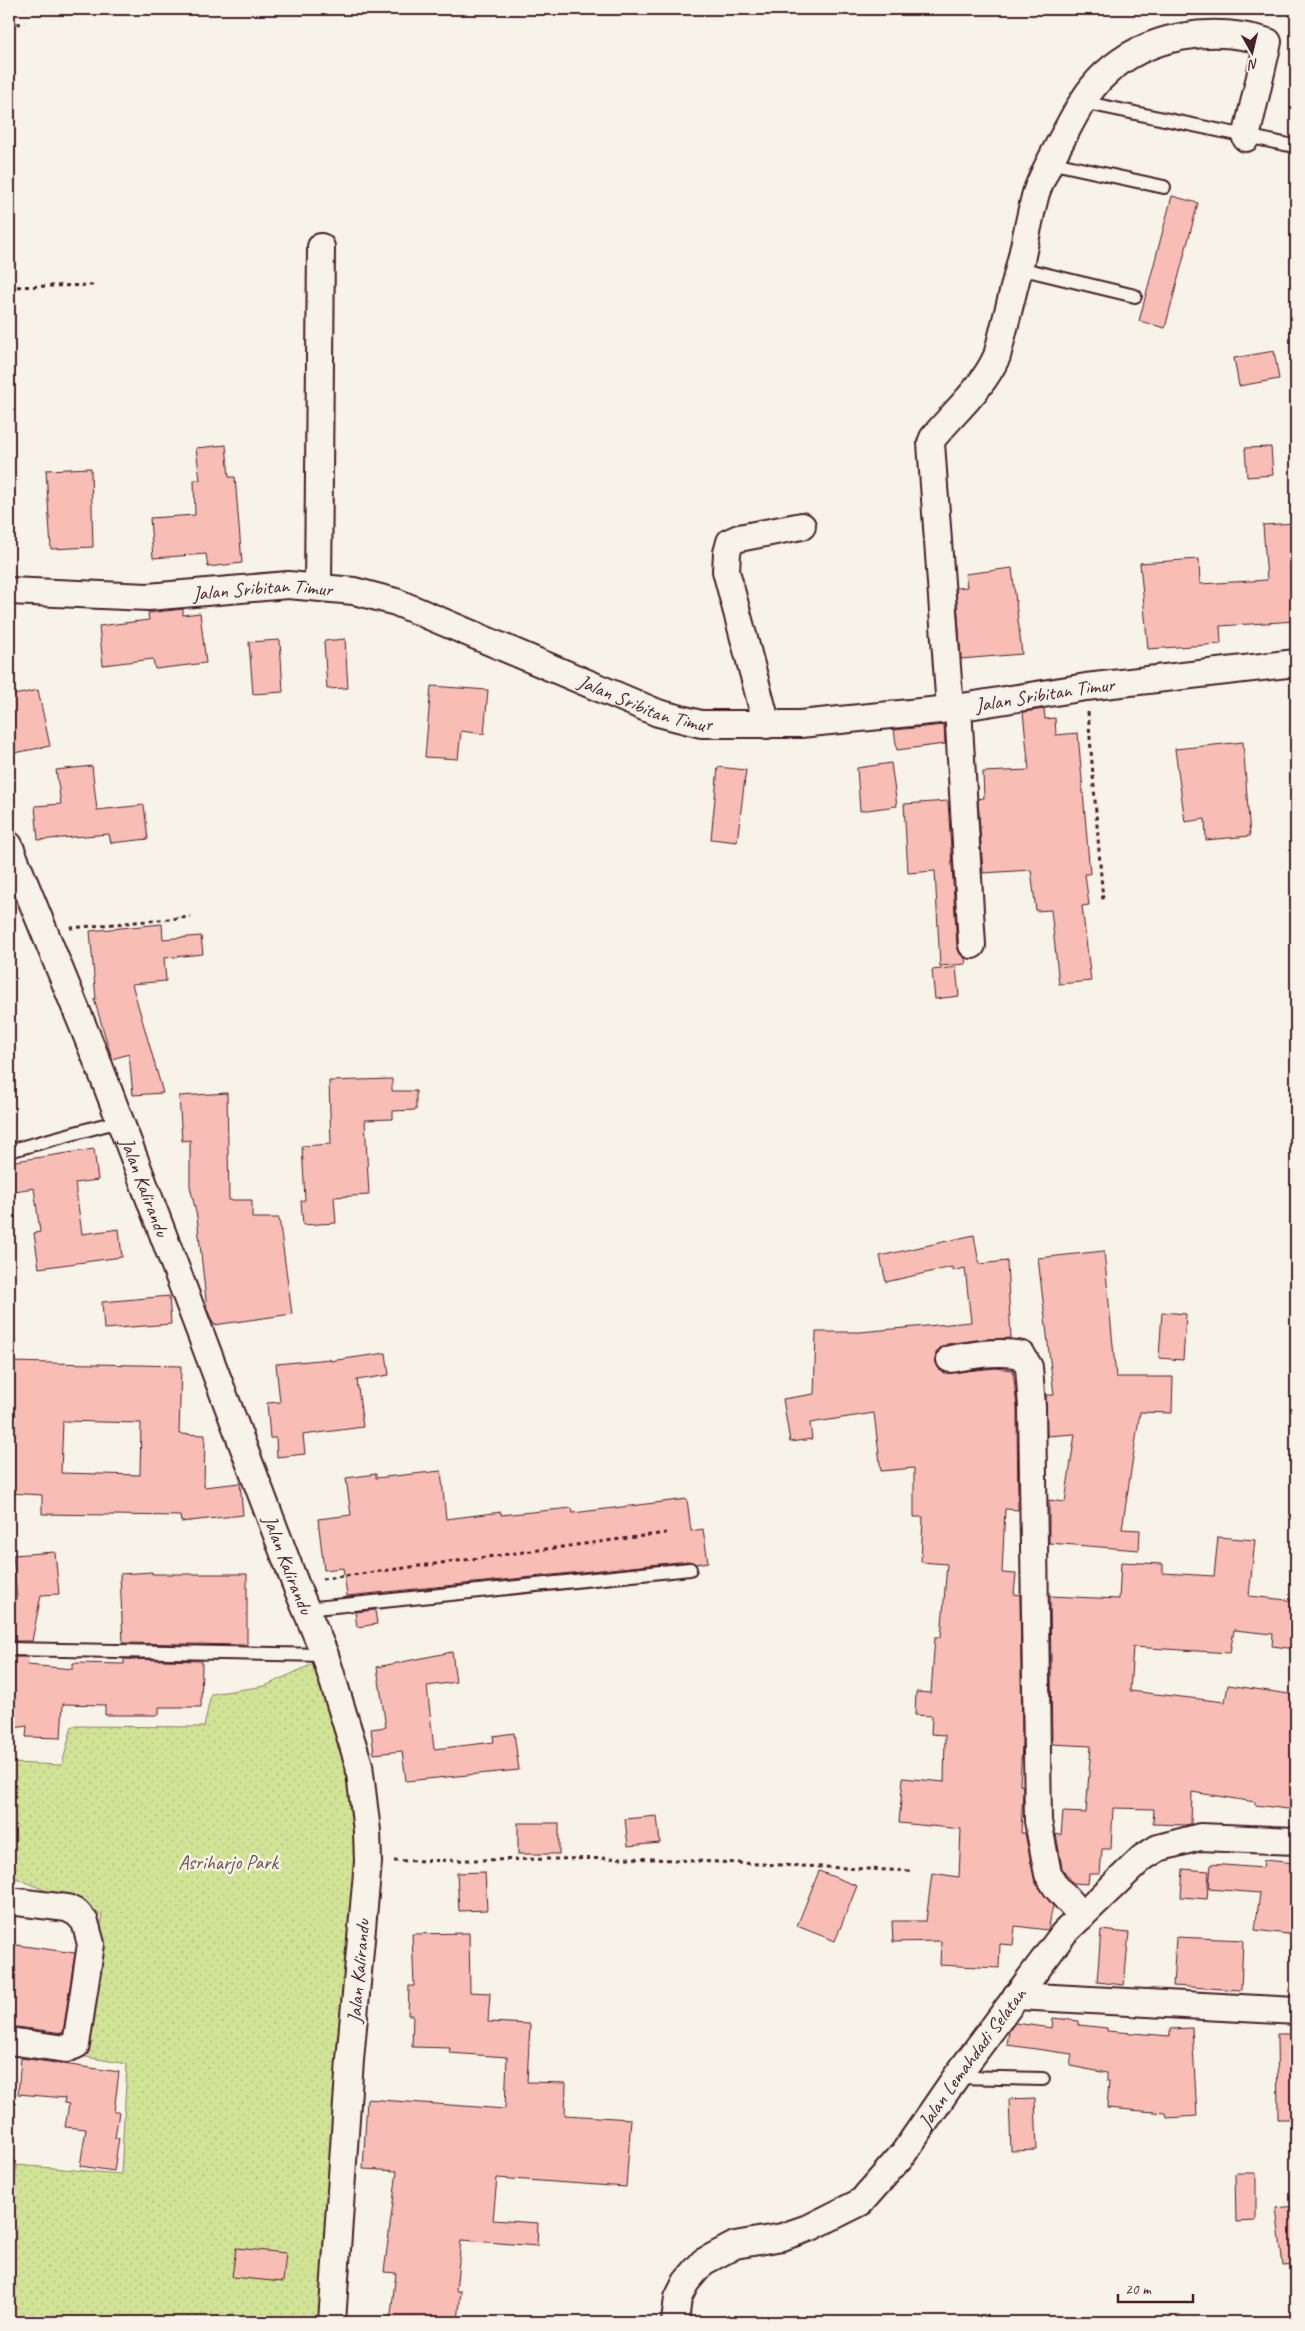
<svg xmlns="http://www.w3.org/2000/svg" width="1305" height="2331" font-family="Caveat,sans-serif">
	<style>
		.park { fill: url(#park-dots); stroke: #8e8160 }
		.building { fill: #f8bdb4; stroke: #4a1f2b; fill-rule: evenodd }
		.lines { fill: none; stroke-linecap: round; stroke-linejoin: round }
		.lane-casing { stroke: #4a1f2b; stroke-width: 16 }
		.street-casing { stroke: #4a1f2b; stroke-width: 30 }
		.path { stroke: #4a1f2b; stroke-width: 3; stroke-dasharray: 4 4; stroke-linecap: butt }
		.lane { stroke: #f7f3e8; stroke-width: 12 }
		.street { stroke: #f7f3e8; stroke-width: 26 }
		.labels { text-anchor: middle; stroke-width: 5; stroke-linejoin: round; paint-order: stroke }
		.street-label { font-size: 20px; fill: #4a1f2b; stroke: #f7f3e8 }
		.park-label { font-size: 20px; fill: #6c5046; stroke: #f7f3e8 }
	</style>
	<defs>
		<pattern id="park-dots" width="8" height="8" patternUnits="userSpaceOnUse" patternTransform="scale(1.25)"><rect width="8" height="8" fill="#d1e396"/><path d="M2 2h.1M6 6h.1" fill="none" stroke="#b5c281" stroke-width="1.8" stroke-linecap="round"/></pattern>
	</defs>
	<rect width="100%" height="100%" fill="#f7f3e8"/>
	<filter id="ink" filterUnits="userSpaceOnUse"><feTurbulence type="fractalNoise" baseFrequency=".02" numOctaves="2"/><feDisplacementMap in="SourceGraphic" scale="10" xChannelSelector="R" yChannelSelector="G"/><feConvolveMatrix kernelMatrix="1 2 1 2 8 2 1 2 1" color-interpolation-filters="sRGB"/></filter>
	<g filter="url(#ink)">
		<path class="park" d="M 315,1663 L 349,1750 L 365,1862 L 330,2322 L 9,2322 L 9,2205 L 17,2165 L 121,2174 L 127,2064 L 80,2056 L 102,1915 L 9,1875 L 9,1763 L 62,1765 L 72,1726 L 204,1727 L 211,1694 L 265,1686 Z"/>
		<g class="building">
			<path d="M 1172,196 L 1198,203 L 1165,328 L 1139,321 Z"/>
			<path d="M 1274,351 L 1279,379 L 1239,386 L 1234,358 Z"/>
			<path d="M 226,445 L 229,477 L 235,477 L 242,563 L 208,567 L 206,554 L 153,558 L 150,518 L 195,515 L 194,480 L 200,480 L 196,448 Z"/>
			<path d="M 1271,447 L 1273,475 L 1247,477 L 1245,448 Z"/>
			<path d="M 91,468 L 93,547 L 51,549 L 46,470 Z"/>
			<path d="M 1295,523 L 1296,621 L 1220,626 L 1221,644 L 1148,649 L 1140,563 L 1199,559 L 1200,584 L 1267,580 L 1263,525 Z"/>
			<path d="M 1012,568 L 1022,654 L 961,659 L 956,588 L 967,587 L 965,574 Z"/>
			<path d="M 183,609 L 183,615 L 200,613 L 206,663 L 155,669 L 153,659 L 103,665 L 99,626 L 149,620 L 148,613 Z"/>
			<path d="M 345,639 L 348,688 L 327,689 L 324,641 Z"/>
			<path d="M 280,640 L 283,692 L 253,694 L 249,642 Z"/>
			<path d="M 431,686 L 488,690 L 484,734 L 461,731 L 458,759 L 425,757 Z"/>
			<path d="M 38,690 L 50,746 L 9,754 L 9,696 Z"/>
			<path d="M 1044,709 L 1045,719 L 1055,718 L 1056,735 L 1078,733 L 1090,874 L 1085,874 L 1089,905 L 1082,906 L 1091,981 L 1059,984 L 1051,910 L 1036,911 L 1031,870 L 983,873 L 978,799 L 984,798 L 983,772 L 1029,770 L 1023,712 Z"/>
			<path d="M 944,725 L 945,744 L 897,750 L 894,730 Z"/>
			<path d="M 1243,742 L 1250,836 L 1206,840 L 1205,819 L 1185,822 L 1175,749 Z"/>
			<path d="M 891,763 L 897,806 L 860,811 L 857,768 Z"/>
			<path d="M 92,766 L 97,810 L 144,805 L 148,839 L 111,843 L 109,834 L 38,840 L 35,806 L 61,804 L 56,770 Z"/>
			<path d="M 718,767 L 746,770 L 737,842 L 711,839 Z"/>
			<path d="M 948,801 L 957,946 L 960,954 L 965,958 L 966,964 L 940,966 L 935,871 L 908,873 L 904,804 Z"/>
			<path d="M 162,924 L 163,939 L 201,936 L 203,954 L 164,958 L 166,981 L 132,984 L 163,1093 L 133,1095 L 129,1054 L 112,1059 L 94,999 L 96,999 L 90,931 Z"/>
			<path d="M 956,967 L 959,996 L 935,999 L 932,970 Z"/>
			<path d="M 392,1079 L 392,1091 L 416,1091 L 416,1110 L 393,1111 L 393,1119 L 365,1120 L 369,1195 L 334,1197 L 336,1223 L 303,1225 L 301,1201 L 305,1200 L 302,1146 L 331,1144 L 329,1081 Z"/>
			<path d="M 227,1093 L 229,1200 L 252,1200 L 252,1218 L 279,1218 L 292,1314 L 214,1325 L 207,1309 L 197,1217 L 190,1186 L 190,1140 L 182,1141 L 179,1096 Z"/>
			<path d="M 94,1149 L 98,1180 L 75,1183 L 82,1234 L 119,1229 L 122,1257 L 39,1268 L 34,1233 L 40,1232 L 34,1188 L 9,1192 L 9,1162 Z"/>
			<path d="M 974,1235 L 979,1264 L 1007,1261 L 1011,1338 L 984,1339 L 947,1344 L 940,1348 L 936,1353 L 935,1361 L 939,1369 L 945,1373 L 996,1368 L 1013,1370 L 1017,1408 L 1018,1510 L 1005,1509 L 1002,1573 L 1016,1574 L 1014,1594 L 1020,1595 L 1022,1742 L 1020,1785 L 1022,1785 L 1023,1789 L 1021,1833 L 1025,1833 L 1035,1882 L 1053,1906 L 1048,1930 L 1015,1926 L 1013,1945 L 1000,1944 L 999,1968 L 940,1965 L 941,1941 L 893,1942 L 892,1921 L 926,1921 L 932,1873 L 959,1877 L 961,1829 L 899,1823 L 903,1778 L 944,1782 L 945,1735 L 931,1734 L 932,1716 L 915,1715 L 916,1692 L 931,1693 L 935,1637 L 941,1637 L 947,1564 L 921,1562 L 923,1517 L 914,1517 L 914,1468 L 881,1471 L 874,1413 L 810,1423 L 812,1439 L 790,1442 L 783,1399 L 814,1394 L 816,1332 L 860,1332 L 971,1322 L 965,1268 L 953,1271 L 952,1267 L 886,1282 L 880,1256 Z"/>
			<path d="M 1104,1251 L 1116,1377 L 1173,1377 L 1172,1413 L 1140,1412 L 1122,1529 L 1140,1530 L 1139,1550 L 1049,1543 L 1049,1500 L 1065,1502 L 1075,1434 L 1047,1436 L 1046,1395 L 1054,1395 L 1038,1258 Z"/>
			<path d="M 169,1296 L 171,1324 L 104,1329 L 102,1302 Z"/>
			<path d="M 1162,1312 L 1186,1314 L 1183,1360 L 1159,1358 Z"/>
			<path d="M 386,1353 L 389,1375 L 357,1380 L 363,1427 L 303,1435 L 305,1454 L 277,1457 L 276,1438 L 270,1438 L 267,1403 L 280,1402 L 276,1364 L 330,1359 L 330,1361 Z"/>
			<path d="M 9,1362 L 181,1366 L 179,1434 L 205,1435 L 204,1487 L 240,1483 L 243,1515 L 181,1522 L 180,1516 L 42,1514 L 42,1495 L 9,1493 ZM 63,1421 L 141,1423 L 140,1475 L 61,1473 Z"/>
			<path d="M 441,1471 L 446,1519 L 501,1512 L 501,1515 L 572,1508 L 573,1513 L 687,1499 L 691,1531 L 703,1529 L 708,1562 L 696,1564 L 689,1561 L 347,1596 L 343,1568 L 324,1570 L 318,1519 L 351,1515 L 346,1478 L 376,1474 L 376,1478 Z"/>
			<path d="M 1218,1537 L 1255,1540 L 1249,1596 L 1296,1601 L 1296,1649 L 1272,1646 L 1273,1634 L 1234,1630 L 1230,1653 L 1133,1647 L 1130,1691 L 1225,1702 L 1228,1685 L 1296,1695 L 1296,1810 L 1255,1805 L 1255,1802 L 1192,1792 L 1191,1824 L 1185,1825 L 1153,1824 L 1154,1809 L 1113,1808 L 1111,1849 L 1102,1849 L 1100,1874 L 1089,1874 L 1088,1884 L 1073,1883 L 1062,1868 L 1056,1834 L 1061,1835 L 1063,1812 L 1086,1813 L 1091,1746 L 1052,1744 L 1050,1596 L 1119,1599 L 1121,1562 L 1163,1564 L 1163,1573 L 1214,1576 Z"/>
			<path d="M 55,1552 L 59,1594 L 41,1595 L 32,1641 L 12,1641 L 9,1639 L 9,1597 L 17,1599 L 13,1555 Z"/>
			<path d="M 152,1572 L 152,1574 L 247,1574 L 247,1645 L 123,1643 L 120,1574 Z"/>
			<path d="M 375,1610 L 377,1624 L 357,1627 L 355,1612 Z"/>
			<path d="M 452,1652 L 456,1682 L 427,1686 L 434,1749 L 494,1742 L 493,1736 L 514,1733 L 519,1770 L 406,1781 L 402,1751 L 374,1754 L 371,1729 L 386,1727 L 377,1667 Z"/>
			<path d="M 11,1657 L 28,1657 L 27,1665 L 73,1669 L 73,1663 L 124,1664 L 124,1659 L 202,1661 L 201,1707 L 159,1707 L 159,1715 L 105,1715 L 105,1705 L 63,1704 L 61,1738 L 26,1737 L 27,1726 L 9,1729 Z"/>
			<path d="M 657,1816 L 660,1843 L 628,1846 L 625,1819 Z"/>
			<rect x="518" y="1823" width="41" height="31"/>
			<path d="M 1264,1860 L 1296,1863 L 1296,1935 L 1255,1930 L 1260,1893 L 1209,1889 L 1211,1864 L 1263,1868 Z"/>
			<path d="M 1183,1869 L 1209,1871 L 1207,1899 L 1181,1897 Z"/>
			<path d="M 819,1871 L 857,1886 L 835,1941 L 797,1926 Z"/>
			<path d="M 485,1872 L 487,1910 L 459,1911 L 457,1873 Z"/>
			<path d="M 1101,1930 L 1129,1933 L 1124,1985 L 1097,1982 Z"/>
			<path d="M 469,1933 L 470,1992 L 490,1993 L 488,2022 L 530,2024 L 527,2082 L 566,2083 L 565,2115 L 631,2119 L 626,2187 L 497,2178 L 493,2220 L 538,2223 L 537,2246 L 461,2240 L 456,2291 L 461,2291 L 458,2322 L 422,2320 L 422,2322 L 390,2322 L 396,2273 L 384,2272 L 397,2171 L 363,2169 L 367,2099 L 505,2109 L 507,2057 L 449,2053 L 450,2048 L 412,2047 L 413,2015 L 408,2015 L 409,1986 L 414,1986 L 412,1934 Z"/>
			<path d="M 1176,1937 L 1243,1940 L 1241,1990 L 1173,1986 Z"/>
			<path d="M 9,1944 L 75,1953 L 63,2033 L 9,2026 Z"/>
			<path d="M 1053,2018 L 1079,2021 L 1079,2025 L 1107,2028 L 1107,2031 L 1170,2036 L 1170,2029 L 1192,2028 L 1197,2116 L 1167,2118 L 1166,2113 L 1107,2108 L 1109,2081 L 1107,2081 L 1107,2073 L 1070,2066 L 1072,2054 L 1007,2045 L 1009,2031 L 1015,2023 L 1052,2028 Z"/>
			<path d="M 1277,2034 L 1296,2034 L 1296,2119 L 1278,2119 Z"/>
			<path d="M 21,2058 L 119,2072 L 114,2112 L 119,2112 L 115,2138 L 119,2138 L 114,2171 L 80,2166 L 86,2129 L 65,2127 L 69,2104 L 64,2103 L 65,2098 L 18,2094 Z"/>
			<path d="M 1035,2098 L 1037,2150 L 1011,2151 L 1009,2099 Z"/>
			<path d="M 1235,2173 L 1256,2173 L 1256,2221 L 1236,2222 Z"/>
			<path d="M 1296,2206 L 1296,2265 L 1283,2266 L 1276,2208 Z"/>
			<path d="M 236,2248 L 286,2253 L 283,2282 L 232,2277 Z"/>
		</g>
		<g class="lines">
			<defs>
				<g id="lane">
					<path d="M 1082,102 L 1294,146"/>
					<path d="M 1049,162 L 1164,187"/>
					<path d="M 1019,268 L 1135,296"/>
					<path d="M 9,1151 L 119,1121"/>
					<path d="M 306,1609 L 690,1569"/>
					<path d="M 9,1649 L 325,1655"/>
					<path d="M 956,2077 L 1043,2079"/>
				</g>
				<g id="street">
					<path d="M 318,587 L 321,247"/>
					<path id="s1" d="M 9,591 L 148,597 L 288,585 L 354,591 L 396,602 L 658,713 L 701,724 L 800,724 L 950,709 L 1086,687 L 1296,663"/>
					<path d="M 958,708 L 972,945"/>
					<path d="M 950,709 L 931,443 L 933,438 C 956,410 982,389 997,356 C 1005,324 1013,292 1021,260 C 1026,238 1030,215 1036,193 C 1043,173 1054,154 1064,135 C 1075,114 1086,92 1104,75 C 1147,34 1213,25 1268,42 L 1246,138"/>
					<path d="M 767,725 L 726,571 L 727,553 L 730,542 L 739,538 L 802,526"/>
					<path id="s2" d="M 9,845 L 100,1068 L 295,1583 L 325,1655 L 359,1765 L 367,1831 L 368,1862 L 350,2060 L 332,2322"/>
					<path d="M 950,1359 C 974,1355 998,1350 1022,1355 L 1029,1367 L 1032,1407 L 1038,1821 L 1048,1874 L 1056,1887 L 1082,1916"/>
					<path d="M 9,1901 L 67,1908 L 77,1913 L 85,1922 L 91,1944 L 76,2045 L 66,2049 L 9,2041"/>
					<path d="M 1016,1996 L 1296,2011"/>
					<path id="s3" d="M 675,2322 L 678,2298 L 686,2282 L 703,2262 L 735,2245 L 782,2237 L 811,2227 L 861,2202 L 903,2154 L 956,2077 L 1064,1933 L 1142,1858 L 1158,1848 L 1200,1837 L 1296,1841"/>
				</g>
			</defs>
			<use href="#lane" class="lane-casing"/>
			<use href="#street" class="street-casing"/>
			<g class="path">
				<path d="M 9,25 L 25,23"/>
				<path d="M 9,287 L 94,285"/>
				<path d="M 1088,712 L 1103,901"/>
				<path d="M 70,928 L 191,917"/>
				<path d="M 322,1579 L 666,1533"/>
				<path d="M 394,1861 L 631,1858 L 910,1871"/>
			</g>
			<use href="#lane" class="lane"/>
			<use href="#street" class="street"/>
		</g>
	</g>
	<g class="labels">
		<g class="street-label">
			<text dy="7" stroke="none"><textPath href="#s1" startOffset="254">Jalan Sribitan Timur</textPath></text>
			<text dy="7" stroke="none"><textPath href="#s1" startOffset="1064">Jalan Sribitan Timur</textPath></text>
			<text dy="7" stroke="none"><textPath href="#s1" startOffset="659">Jalan Sribitan Timur</textPath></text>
			<text dy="7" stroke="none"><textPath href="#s2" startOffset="368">Jalan Kalirandu</textPath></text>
			<text dy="7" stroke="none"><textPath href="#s2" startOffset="772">Jalan Kalirandu</textPath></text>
			<text transform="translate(358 1971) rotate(-85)" y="7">Jalan Kalirandu</text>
			<text dy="7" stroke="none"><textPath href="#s3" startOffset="421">Jalan Lemahdadi Selatan</textPath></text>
		</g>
		<g class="park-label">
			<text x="228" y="1869">Asriharjo Park</text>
		</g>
	</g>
	<rect width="1305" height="2331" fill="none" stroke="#f7f3e8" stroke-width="30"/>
	<rect x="15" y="15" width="1275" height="2301" fill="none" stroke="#4a1f2b" stroke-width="2" filter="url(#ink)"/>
	<g transform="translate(1252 52) rotate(172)" stroke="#f7f3e8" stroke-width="4" paint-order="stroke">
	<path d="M0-4L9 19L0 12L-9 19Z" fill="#4a1f2b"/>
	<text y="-8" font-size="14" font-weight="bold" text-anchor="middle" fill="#4a1f2b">N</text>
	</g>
	<path d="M1118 2294v8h75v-8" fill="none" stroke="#4a1f2b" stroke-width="2.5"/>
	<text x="1125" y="2294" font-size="15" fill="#4a1f2b" stroke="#f7f3e8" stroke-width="4" paint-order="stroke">20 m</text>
</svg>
